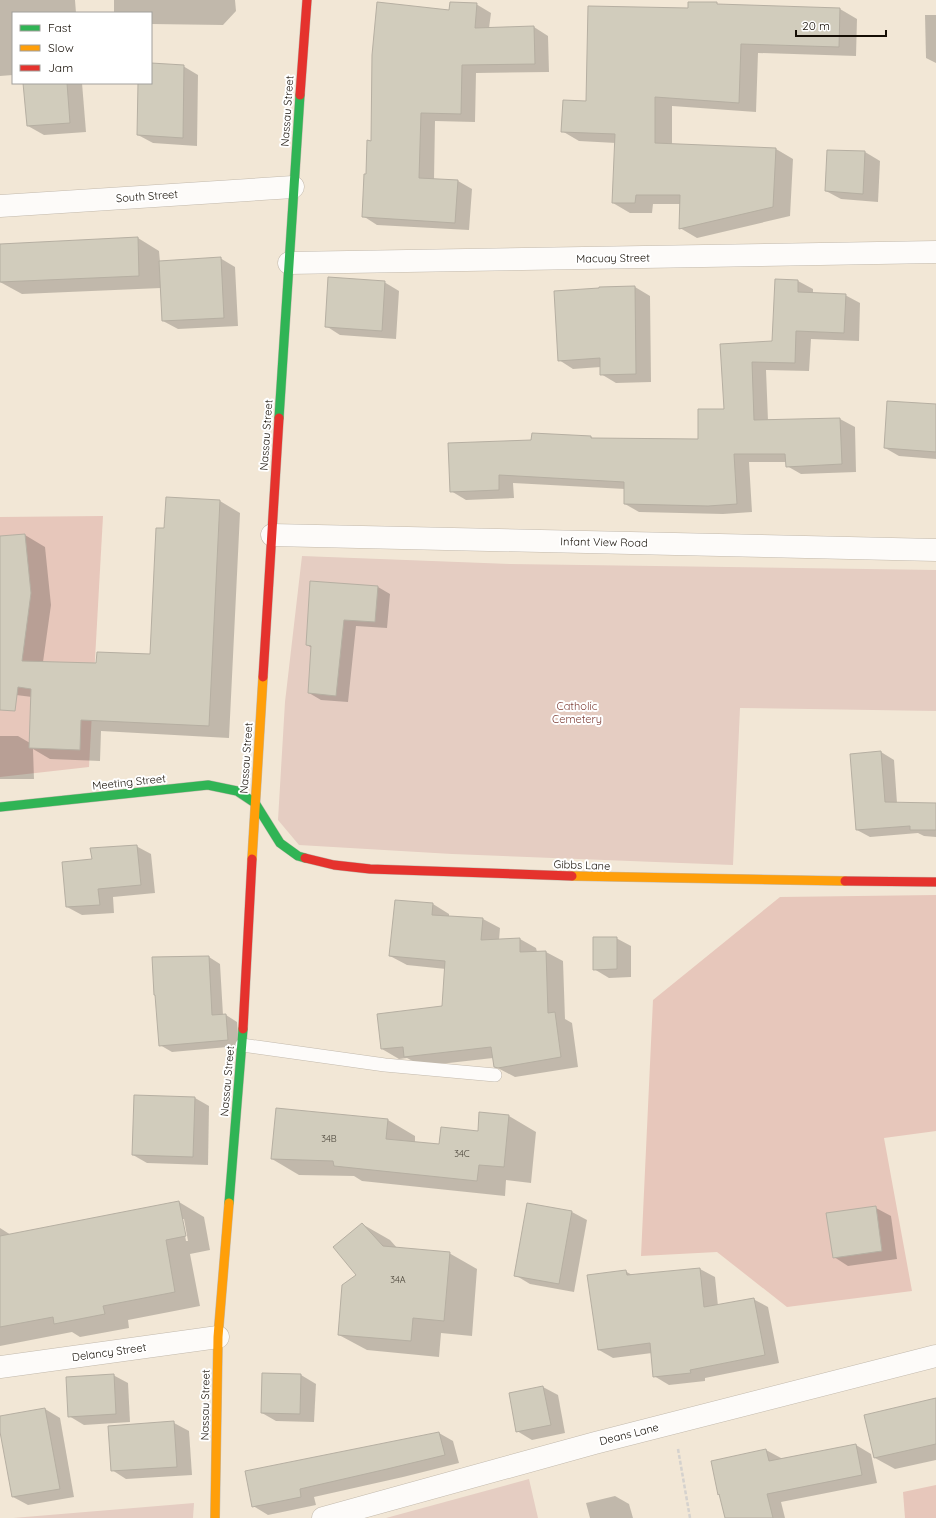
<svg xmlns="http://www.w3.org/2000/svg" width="936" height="1518" font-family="Quicksand,sans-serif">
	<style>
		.green { fill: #e5cdc2 }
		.forest { fill: #e7c7bb }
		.shadow { fill: #0003; fill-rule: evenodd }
		.building { fill: #d1ccbc; stroke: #b6afa2 }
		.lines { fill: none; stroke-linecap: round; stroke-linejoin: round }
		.lane-casing { stroke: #c2b9ac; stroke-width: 14 }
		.street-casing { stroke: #c2b9ac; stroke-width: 23 }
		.fast-casing { stroke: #c2b9ac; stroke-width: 10 }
		.slow-casing { stroke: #c2b9ac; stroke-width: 10 }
		.jam-casing { stroke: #c2b9ac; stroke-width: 10 }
		.path { stroke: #d5d2ce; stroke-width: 2.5; stroke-dasharray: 4 2; stroke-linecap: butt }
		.lane { stroke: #fdfbf9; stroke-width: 13 }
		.street { stroke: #fdfbf9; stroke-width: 22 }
		.fast { stroke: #30b455; stroke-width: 9 }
		.slow { stroke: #ff9f0a; stroke-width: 9 }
		.jam { stroke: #e5322d; stroke-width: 9 }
		.labels { text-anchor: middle; stroke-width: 4; stroke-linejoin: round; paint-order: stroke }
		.number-label { font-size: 9px; fill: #443e33 }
		.street-label { font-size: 11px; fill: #150e05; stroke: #fff }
		.park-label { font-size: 11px; fill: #7e3f37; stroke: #fff }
	</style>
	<rect width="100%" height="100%" fill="#f2e7d6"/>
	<g class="green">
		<path d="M 302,556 L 510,564 L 936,570 L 936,711 L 740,708 L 733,865 L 452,854 L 299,845 L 278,820 L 285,702 Z"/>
		<path d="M 529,1479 L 538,1518 L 386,1518 Z"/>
		<path d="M 194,1503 L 193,1518 L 13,1518 Z"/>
	</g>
	<g class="forest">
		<path d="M 103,516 L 89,767 L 0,777 L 0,517 Z"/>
		<path d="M 936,895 L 936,1131 L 884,1138 L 912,1291 L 787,1307 L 717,1252 L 641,1256 L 653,1000 L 780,897 Z"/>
		<path d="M 936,1485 L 936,1518 L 905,1518 L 903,1492 Z"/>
	</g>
	<g class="shadow">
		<path d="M 0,0 L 75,0 L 76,13 L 13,13 L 13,75 L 0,76 Z"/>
		<path d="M 114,0 L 235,0 L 236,11 L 223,25 L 151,24 L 151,13 L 116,13 L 114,12 Z"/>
		<path d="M 716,3 L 719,5 L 840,9 L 857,19 L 856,56 L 758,53 L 756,112 L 672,106 L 672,145 L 776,149 L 793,159 L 790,216 L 697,238 L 680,228 L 681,204 L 653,204 L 652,213 L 630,213 L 613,203 L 616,143 L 579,141 L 562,131 L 587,102 L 689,9 Z"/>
		<path d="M 476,4 L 491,13 L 489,28 L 534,27 L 548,36 L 549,72 L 476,73 L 475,122 L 435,121 L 434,180 L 458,181 L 472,189 L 469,230 L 377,225 L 363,216 L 372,142 L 450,11 Z"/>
		<path d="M 925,15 L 936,15 L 936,63 L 926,58 Z"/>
		<path d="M 151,64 L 183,66 L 198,75 L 197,146 L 153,143 L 138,135 L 139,83 L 151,83 Z"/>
		<path d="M 24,83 L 82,83 L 86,132 L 44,135 L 28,126 Z"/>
		<path d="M 828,151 L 865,152 L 880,161 L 878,202 L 841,199 L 826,191 Z"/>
		<path d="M 138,238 L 159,251 L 160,262 L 220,258 L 235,267 L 238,326 L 178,329 L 163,321 L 161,288 L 22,294 L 0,282 L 0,245 Z"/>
		<path d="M 776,280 L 798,281 L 813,289 L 813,294 L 845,295 L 860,303 L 859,341 L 811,339 L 809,371 L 766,370 L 768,421 L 840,419 L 855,427 L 856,472 L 801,474 L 787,466 L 786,462 L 749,462 L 752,512 L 723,514 L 639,512 L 625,504 L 625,489 L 513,483 L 514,498 L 466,500 L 451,491 L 591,437 L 594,439 L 699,440 L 725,410 L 721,345 L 773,342 Z"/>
		<path d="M 384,282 L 399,291 L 396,339 L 340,335 L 326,326 Z"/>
		<path d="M 635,287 L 650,296 L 651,382 L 616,383 L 601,374 L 601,367 L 573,369 L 559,360 Z"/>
		<path d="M 936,405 L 936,459 L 899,456 L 885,448 Z"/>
		<path d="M 167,498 L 220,501 L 240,513 L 229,738 L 101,731 L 100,761 L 50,759 L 33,749 L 34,779 L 0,779 L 0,736 L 18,736 L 30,743 L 32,697 L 0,693 L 0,537 L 25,535 L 45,547 L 51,605 L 43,662 L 97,664 L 151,655 L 165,529 Z"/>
		<path d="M 378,587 L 390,594 L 387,628 L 356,626 L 348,702 L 321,700 L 309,693 L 312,648 L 307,645 Z"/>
		<path d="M 881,752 L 894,760 L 897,803 L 936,804 L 936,837 L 924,836 L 918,833 L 870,837 L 857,830 Z"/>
		<path d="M 136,846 L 151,854 L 155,893 L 113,897 L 114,913 L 82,915 L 67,907 L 93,860 Z"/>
		<path d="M 433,904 L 449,914 L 449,917 L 483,919 L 500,928 L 499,940 L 520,939 L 536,948 L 537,952 L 546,952 L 563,961 L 565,1019 L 572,1023 L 578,1067 L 515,1077 L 494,1066 L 493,1058 L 422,1066 L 407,1058 L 399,1059 L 382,1049 L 443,1007 L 446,969 L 407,965 L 390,956 Z"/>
		<path d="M 616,938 L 631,946 L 631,977 L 609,978 L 594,969 Z"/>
		<path d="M 209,957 L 220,964 L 223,1015 L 226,1015 L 237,1022 L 239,1046 L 172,1052 L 160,1045 Z"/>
		<path d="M 195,1098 L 209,1106 L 208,1165 L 147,1163 L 133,1155 Z"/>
		<path d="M 509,1116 L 536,1132 L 531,1183 L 506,1180 L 505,1196 L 362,1181 L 354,1176 L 299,1175 L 272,1159 L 388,1120 L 415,1136 L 415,1142 L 440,1145 L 479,1132 Z"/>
		<path d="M 179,1202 L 204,1217 L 210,1250 L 190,1254 L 200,1306 L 128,1320 L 129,1328 L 80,1337 L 72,1332 L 0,1346 L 0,1228 L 11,1235 ZM 182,1219 L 184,1219 L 188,1241 L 186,1241 Z"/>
		<path d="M 528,1204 L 572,1212 L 587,1220 L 574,1292 L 530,1284 L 515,1275 Z"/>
		<path d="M 876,1208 L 891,1216 L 897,1259 L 848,1266 L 834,1257 L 827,1214 Z"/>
		<path d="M 362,1224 L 390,1240 L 398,1249 L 449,1253 L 477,1269 L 472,1336 L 441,1333 L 439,1357 L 367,1350 L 339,1335 L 357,1275 Z"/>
		<path d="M 700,1269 L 715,1277 L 718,1306 L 753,1299 L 768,1307 L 779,1363 L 705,1378 L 705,1381 L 669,1385 L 654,1376 L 652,1353 L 613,1358 L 599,1350 L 625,1271 L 634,1276 Z"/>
		<path d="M 263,1374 L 301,1375 L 316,1384 L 314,1422 L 276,1421 L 262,1413 Z"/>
		<path d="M 113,1375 L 128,1383 L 130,1422 L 84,1425 L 69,1416 Z"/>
		<path d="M 543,1387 L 558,1395 L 565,1433 L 532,1440 L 517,1431 L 510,1393 Z"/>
		<path d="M 936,1399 L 936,1460 L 895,1469 L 875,1458 Z"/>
		<path d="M 45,1409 L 60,1418 L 74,1497 L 28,1505 L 13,1497 L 0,1426 L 0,1417 Z"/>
		<path d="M 174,1423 L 189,1431 L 192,1475 L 126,1479 L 112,1470 Z"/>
		<path d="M 439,1433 L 453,1441 L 459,1463 L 403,1477 L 314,1497 L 316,1505 L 268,1515 L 253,1506 Z"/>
		<path d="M 856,1445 L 871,1454 L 877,1483 L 781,1502 L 785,1518 L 726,1518 L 766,1450 L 781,1458 L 781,1460 Z"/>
		<path d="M 615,1496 L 629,1504 L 633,1518 L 590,1518 L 586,1503 Z"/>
	</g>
	<g class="building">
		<path d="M 377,2 L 449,10 L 450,2 L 477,3 L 475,28 L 534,26 L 535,64 L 462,65 L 461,114 L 421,113 L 419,178 L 458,180 L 455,223 L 362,217 L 364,174 L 366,174 L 367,140 L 371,141 L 372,55 Z"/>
		<path d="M 688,2 L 717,2 L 717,4 L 840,8 L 839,47 L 741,44 L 739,103 L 655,97 L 655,143 L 776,148 L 773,207 L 679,229 L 680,195 L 636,195 L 635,203 L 612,203 L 615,134 L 561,132 L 563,100 L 586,101 L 588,6 L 688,8 Z"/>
		<path d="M 151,63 L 184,65 L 183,138 L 137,135 L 138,83 L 151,83 Z"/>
		<path d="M 23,83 L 67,83 L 70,123 L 27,126 Z"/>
		<path d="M 827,150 L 865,151 L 863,194 L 825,191 Z"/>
		<path d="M 138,237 L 139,276 L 0,282 L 0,244 Z"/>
		<path d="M 221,257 L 224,318 L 162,321 L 159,261 Z"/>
		<path d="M 328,277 L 385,281 L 382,331 L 325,327 Z"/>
		<path d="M 775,279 L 798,280 L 798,292 L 846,294 L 844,333 L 796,331 L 795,363 L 752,362 L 754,420 L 840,418 L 842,464 L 786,467 L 785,454 L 734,454 L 737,504 L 708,506 L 624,504 L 624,482 L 499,475 L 499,490 L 450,492 L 448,443 L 531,440 L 532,433 L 591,436 L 591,438 L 698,439 L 698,409 L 724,409 L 720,344 L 772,341 Z"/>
		<path d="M 635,286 L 636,374 L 600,375 L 600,358 L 558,361 L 554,291 L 599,288 L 599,287 Z"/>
		<path d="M 887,401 L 936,404 L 936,452 L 884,448 Z"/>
		<path d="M 166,497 L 220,500 L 209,726 L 81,720 L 80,750 L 29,748 L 31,689 L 18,687 L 15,711 L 0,710 L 0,536 L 25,534 L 31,593 L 22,661 L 96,663 L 97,652 L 150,654 L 156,528 L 164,528 Z"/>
		<path d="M 310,581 L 378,586 L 375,622 L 344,620 L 336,696 L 308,693 L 311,646 L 306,645 Z"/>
		<path d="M 881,751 L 885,802 L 936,803 L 936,830 L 910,830 L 910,826 L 856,830 L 850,754 Z"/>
		<path d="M 137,845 L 141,885 L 98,889 L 100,905 L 66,907 L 62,862 L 92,859 L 90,848 Z"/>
		<path d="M 395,900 L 433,903 L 432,915 L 483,918 L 481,940 L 520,938 L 520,952 L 546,951 L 548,1013 L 555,1012 L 561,1057 L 498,1068 L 494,1067 L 491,1047 L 404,1057 L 403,1047 L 381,1049 L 377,1014 L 442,1006 L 445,961 L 389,956 Z"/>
		<path d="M 593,937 L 617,937 L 617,969 L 593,970 Z"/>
		<path d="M 209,956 L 212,1015 L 226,1014 L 228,1040 L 159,1046 L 155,995 L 154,995 L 152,957 Z"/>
		<path d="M 134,1095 L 195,1097 L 193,1157 L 132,1155 Z"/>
		<path d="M 276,1108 L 388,1119 L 386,1139 L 439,1144 L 441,1127 L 478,1131 L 479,1112 L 509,1115 L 504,1167 L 479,1165 L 477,1181 L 334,1166 L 333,1161 L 271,1159 Z"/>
		<path d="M 179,1201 L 186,1236 L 166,1240 L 175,1292 L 103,1306 L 105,1314 L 54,1324 L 53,1317 L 0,1327 L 0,1236 Z"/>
		<path d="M 527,1203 L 572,1211 L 559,1284 L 514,1276 Z"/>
		<path d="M 876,1206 L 882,1251 L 833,1258 L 826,1213 Z"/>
		<path d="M 362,1223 L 383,1246 L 450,1252 L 444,1321 L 413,1318 L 411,1341 L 338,1335 L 342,1285 L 356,1275 L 333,1247 Z"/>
		<path d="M 700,1268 L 704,1307 L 754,1298 L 765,1355 L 690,1370 L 691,1373 L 653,1377 L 650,1343 L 598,1350 L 587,1275 L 626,1270 L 627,1275 Z"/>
		<path d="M 262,1373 L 301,1374 L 300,1414 L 261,1413 Z"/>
		<path d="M 114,1374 L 116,1414 L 68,1417 L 66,1377 Z"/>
		<path d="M 543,1386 L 551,1425 L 516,1432 L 509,1393 Z"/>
		<path d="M 936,1398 L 936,1444 L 874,1458 L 864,1415 Z"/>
		<path d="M 45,1408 L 60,1489 L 12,1497 L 0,1432 L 0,1416 Z"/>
		<path d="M 174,1421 L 177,1467 L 111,1471 L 108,1426 Z"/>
		<path d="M 439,1432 L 445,1455 L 387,1469 L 300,1489 L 301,1497 L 252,1507 L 245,1471 Z"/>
		<path d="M 856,1444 L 862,1475 L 767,1494 L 773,1518 L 725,1518 L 719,1494 L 718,1495 L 711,1461 L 766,1449 L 769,1461 Z"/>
	</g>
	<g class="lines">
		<defs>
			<path id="lane" d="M 242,1045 L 385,1065 L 495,1075"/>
			<g id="street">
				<path d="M 0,206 L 293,187"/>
				<path d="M 289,263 L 936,252"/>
				<path d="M 272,535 L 936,550"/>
				<path d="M 0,1367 L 218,1337"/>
				<path d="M 323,1518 L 595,1443 L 936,1356"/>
			</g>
			<g id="fast">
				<path d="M 279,418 L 300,95"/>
				<path d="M 0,807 L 208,785 L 237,791 L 255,803 L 280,843 L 298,856 L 305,858"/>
				<path d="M 229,1203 L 243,1029"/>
			</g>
			<g id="slow">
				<path d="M 252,859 L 263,677"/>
				<path d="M 572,876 L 845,881"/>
				<path d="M 215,1518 L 218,1337 L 229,1203"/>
			</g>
			<g id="jam">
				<path d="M 300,95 L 307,0"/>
				<path d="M 263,677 L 279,418"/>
				<path d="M 305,858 L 334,865 L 370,869 L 572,876"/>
				<path d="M 845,881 L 936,882"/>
				<path d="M 243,1029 L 252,859"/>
			</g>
		</defs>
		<use href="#lane" class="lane-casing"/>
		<use href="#street" class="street-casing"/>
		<use href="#fast" class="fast-casing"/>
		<use href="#slow" class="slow-casing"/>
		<use href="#jam" class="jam-casing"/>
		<path class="path" d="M 678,1449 L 690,1518"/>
		<use href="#lane" class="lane"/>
		<use href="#street" class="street"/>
		<use href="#fast" class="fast"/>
		<use href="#slow" class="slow"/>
		<use href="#jam" class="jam"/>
	</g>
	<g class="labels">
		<g class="number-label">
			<text x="329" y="1142">34B</text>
			<text x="462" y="1157">34C</text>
			<text x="398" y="1283">34A</text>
		</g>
		<g class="street-label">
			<text transform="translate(287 111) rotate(-86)" y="4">Nassau Street</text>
			<text transform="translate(147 196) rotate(-4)" y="4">South Street</text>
			<text transform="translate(613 258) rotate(-1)" y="4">Macuay Street</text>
			<text transform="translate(266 435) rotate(-86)" y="4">Nassau Street</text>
			<text transform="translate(604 542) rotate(1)" y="4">Infant View Road</text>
			<text transform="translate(246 758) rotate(-86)" y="4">Nassau Street</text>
			<text transform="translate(129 782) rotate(-6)" y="4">Meeting Street</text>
			<text transform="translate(582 865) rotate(2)" y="4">Gibbs Lane</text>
			<text transform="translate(227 1081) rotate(-85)" y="4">Nassau Street</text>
			<text transform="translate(109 1352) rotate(-8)" y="4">Delancy Street</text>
			<text transform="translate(205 1405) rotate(-89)" y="4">Nassau Street</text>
			<text transform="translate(629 1434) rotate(-14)" y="4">Deans Lane</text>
		</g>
		<g class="park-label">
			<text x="577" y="710">Catholic<tspan x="577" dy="13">Cemetery</tspan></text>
		</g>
	</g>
	<rect x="12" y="12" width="140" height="72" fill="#ffffff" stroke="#a19f9b"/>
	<rect x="20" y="25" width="20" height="6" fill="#30b455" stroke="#a19f9b"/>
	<text x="48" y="32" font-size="12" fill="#150e05">Fast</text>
	<rect x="20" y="45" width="20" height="6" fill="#ff9f0a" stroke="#a19f9b"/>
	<text x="48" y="52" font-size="12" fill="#150e05">Slow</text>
	<rect x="20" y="65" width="20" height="6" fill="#e5322d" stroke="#a19f9b"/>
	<text x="48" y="72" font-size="12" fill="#150e05">Jam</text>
	<path d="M796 30v6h90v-6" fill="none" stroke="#150e05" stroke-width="2"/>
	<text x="802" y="30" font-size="12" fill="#150e05" stroke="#ffffff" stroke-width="3" paint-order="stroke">20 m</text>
</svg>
